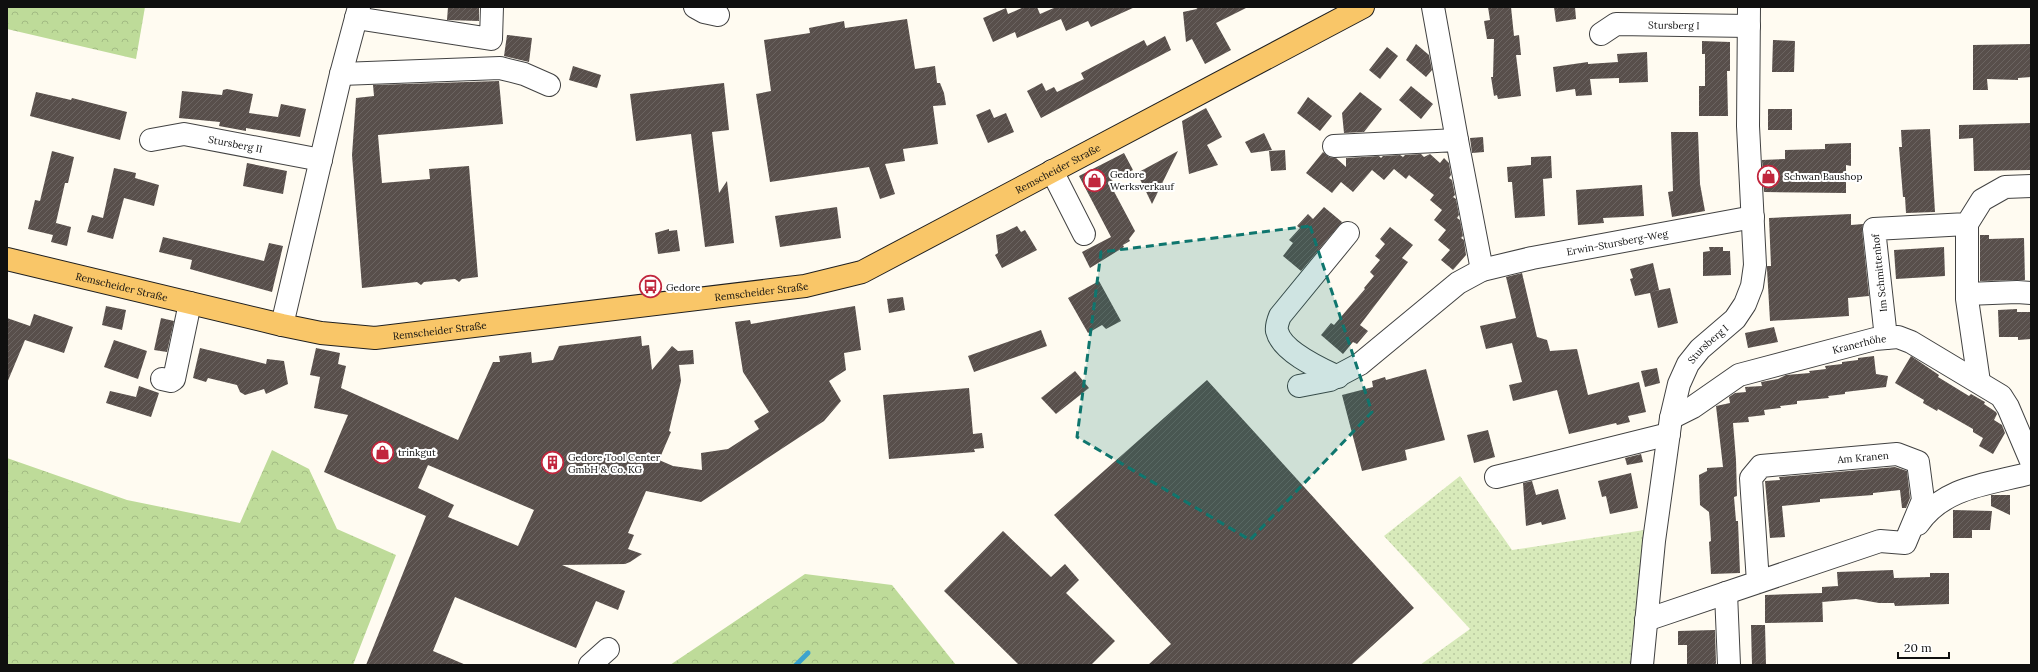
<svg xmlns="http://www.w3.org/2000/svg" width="2038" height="672" font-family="Lora,serif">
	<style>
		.grass { fill: url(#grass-dots) }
		.forest { fill: url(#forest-crowns) }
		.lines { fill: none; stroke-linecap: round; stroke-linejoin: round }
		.stream { stroke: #3ca3ce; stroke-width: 5 }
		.building { fill: url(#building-hatch); fill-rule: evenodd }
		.minor-casing { stroke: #424242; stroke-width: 24 }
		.major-casing { stroke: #202020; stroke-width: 24 }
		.minor { stroke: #fff; stroke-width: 22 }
		.major { stroke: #f9c668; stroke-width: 22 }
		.marked { fill: #0f766e; fill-opacity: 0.2; stroke: #0f766e; stroke-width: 3; stroke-dasharray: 8 5; stroke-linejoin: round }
		.labels { text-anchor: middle; stroke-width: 4; stroke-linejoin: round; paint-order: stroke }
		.street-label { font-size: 10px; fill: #0f0f0f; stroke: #fff }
		.poi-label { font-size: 10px; fill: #0f0f0f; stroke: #fff; text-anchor: start }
	</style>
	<defs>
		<pattern id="grass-dots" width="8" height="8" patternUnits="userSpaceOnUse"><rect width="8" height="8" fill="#d8eaba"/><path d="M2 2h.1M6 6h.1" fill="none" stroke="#b8c89f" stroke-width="1.8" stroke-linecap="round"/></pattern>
		<pattern id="forest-crowns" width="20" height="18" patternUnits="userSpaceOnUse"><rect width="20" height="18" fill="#bedb99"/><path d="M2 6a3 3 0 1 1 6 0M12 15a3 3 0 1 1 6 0" fill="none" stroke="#a2bb83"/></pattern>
		<pattern id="building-hatch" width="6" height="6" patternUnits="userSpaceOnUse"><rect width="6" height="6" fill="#584f4b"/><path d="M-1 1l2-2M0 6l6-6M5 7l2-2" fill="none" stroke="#6b6461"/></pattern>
	</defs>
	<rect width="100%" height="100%" fill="#fffbf1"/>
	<path class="grass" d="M 1460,476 L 1512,550 L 1651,529 L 1636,665 L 1420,665 L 1470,629 L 1384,536 Z"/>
	<g class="forest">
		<path d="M 7,7 L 145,7 L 136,59 L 7,29 Z"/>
		<path d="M 272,450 L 309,469 L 337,529 L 396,555 L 353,665 L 7,665 L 7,458 L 127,500 L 240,523 Z"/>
		<path d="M 805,574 L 892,585 L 956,665 L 670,665 Z"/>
	</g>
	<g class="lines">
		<path class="stream" d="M 796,665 L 808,653"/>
	</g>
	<g class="building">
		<path d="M 448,7 L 479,7 L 479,21 L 447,20 Z"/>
		<path d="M 1024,7 L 1037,7 L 1040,14 L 1056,7 L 1135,7 L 1091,27 L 1088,21 L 1066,31 L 1061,19 L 1017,38 L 1015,32 L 993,42 L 983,18 L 1006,8 L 1008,14 Z"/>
		<path d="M 1196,7 L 1248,7 L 1216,23 L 1231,50 L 1205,64 L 1192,39 L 1186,42 L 1183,12 L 1197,9 Z"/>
		<path d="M 1488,7 L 1511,7 L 1514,36 L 1519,35 L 1521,55 L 1516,55 L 1521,96 L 1498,99 L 1497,95 L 1494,96 L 1491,77 L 1493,77 L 1494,39 L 1487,39 L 1484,21 L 1490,20 Z"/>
		<path d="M 1554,7 L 1575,7 L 1576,19 L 1556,22 Z"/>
		<path d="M 907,19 L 915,69 L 935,66 L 937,83 L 940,83 L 944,93 L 946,105 L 933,106 L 938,144 L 903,149 L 905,161 L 885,164 L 895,194 L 880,199 L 869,167 L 770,182 L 756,94 L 771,91 L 764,40 L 810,33 L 809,28 L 844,21 L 845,28 Z"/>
		<path d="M 507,35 L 532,38 L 529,62 L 504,56 Z"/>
		<path d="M 1165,36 L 1171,50 L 1041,118 L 1027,91 L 1042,83 L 1046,91 L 1054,87 L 1057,92 L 1084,79 L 1081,73 L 1144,40 L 1147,46 Z"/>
		<path d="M 1773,40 L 1795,41 L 1794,72 L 1772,72 Z"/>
		<path d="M 1702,41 L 1730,42 L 1730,71 L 1727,71 L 1728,116 L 1699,116 L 1699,86 L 1705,86 L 1705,54 L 1702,54 Z"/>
		<path d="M 1416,44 L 1429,55 L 1432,70 L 1426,77 L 1406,60 Z"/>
		<path d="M 2031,44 L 2031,77 L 2018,78 L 2018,80 L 1987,79 L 1988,90 L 1973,90 L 1973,45 Z"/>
		<path d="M 1387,47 L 1398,56 L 1380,79 L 1369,70 Z"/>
		<path d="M 1647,52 L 1648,82 L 1619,83 L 1619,78 L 1590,79 L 1592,95 L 1576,96 L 1575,89 L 1556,92 L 1553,67 L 1588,62 L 1588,64 L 1618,62 L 1617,54 Z"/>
		<path d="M 573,66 L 601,75 L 597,88 L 569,80 Z"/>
		<path d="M 499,81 L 503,124 L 378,135 L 382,183 L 430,179 L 429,169 L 469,166 L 478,277 L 462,279 L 459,282 L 455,279 L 424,282 L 421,285 L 417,282 L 362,288 L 352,155 L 356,98 L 374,96 L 373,85 Z"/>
		<path d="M 724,83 L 729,130 L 712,132 L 719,193 L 727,181 L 734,243 L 705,247 L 691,134 L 636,141 L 630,94 Z"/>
		<path d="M 1411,86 L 1433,104 L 1421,119 L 1399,100 Z"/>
		<path d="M 227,89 L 253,94 L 249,113 L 278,117 L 281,104 L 306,109 L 300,137 L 246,128 L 246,131 L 219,126 L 220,122 L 179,118 L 182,91 L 222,95 L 223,90 Z"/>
		<path d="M 36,92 L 71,100 L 72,98 L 127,112 L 120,140 L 30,116 Z"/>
		<path d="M 1360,92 L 1382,109 L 1364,132 L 1344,133 L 1342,113 Z"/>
		<path d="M 1308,97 L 1332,116 L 1320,131 L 1297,113 Z"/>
		<path d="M 1206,108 L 1222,137 L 1207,145 L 1218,165 L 1189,174 L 1182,121 Z"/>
		<path d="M 990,109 L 994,118 L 1006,113 L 1014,132 L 988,143 L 976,115 Z"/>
		<rect x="1768" y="109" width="24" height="21"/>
		<path d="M 2031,123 L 2031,170 L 1974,171 L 1973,138 L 1959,139 L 1959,125 Z"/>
		<path d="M 1930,129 L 1935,212 L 1906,213 L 1905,197 L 1903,197 L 1899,147 L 1902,147 L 1901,130 Z"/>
		<path d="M 1671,132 L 1698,132 L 1700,184 L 1705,211 L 1672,217 L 1668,192 L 1673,191 Z"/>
		<path d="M 1264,133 L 1272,150 L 1251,153 L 1245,142 Z"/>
		<path d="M 1483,137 L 1484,152 L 1472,153 L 1470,138 Z"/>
		<path d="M 1851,143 L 1851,166 L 1846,165 L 1846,193 L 1764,192 L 1762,160 L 1785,159 L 1785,150 L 1825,149 L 1825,144 Z"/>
		<path d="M 1285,150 L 1286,170 L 1271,171 L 1269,151 Z"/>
		<path d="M 52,151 L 74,157 L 68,183 L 65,183 L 55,227 L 56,223 L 71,227 L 67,246 L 51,242 L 53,235 L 28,229 L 35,200 L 40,201 Z"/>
		<path d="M 1178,151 L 1152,204 L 1137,173 Z"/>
		<path d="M 1323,152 L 1329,157 L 1336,158 L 1346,167 L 1346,158 L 1379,156 L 1381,158 L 1383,156 L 1400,155 L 1403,157 L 1405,155 L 1421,154 L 1424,157 L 1430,154 L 1440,163 L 1444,158 L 1449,163 L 1451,175 L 1449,178 L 1452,180 L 1455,195 L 1453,197 L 1456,199 L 1459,215 L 1457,218 L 1460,220 L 1463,236 L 1461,238 L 1464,240 L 1466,255 L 1453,270 L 1441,260 L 1450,250 L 1438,240 L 1446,230 L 1434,220 L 1442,210 L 1430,200 L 1434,195 L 1409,175 L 1406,179 L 1394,169 L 1384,180 L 1372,170 L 1353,192 L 1341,182 L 1332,193 L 1306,173 Z"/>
		<path d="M 1124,153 L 1133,170 L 1109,182 L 1135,231 L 1129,239 L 1130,241 L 1123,245 L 1124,247 L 1090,268 L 1082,252 L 1111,237 L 1079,176 Z"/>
		<path d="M 1551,156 L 1552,178 L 1543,179 L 1545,216 L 1515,218 L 1512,182 L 1508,182 L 1507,167 L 1531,165 L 1531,157 Z"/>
		<path d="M 247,163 L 287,171 L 283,194 L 243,186 Z"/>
		<path d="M 114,168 L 136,173 L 135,178 L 159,185 L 154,206 L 124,198 L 113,239 L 87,232 L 92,215 L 103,218 Z"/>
		<path d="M 1642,185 L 1644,216 L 1603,218 L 1604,223 L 1578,225 L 1576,190 Z"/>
		<path d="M 837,207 L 841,238 L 780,247 L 775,216 Z"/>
		<path d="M 1324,207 L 1342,222 L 1301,271 L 1283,256 L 1293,243 L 1289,240 L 1300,228 L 1297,226 L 1308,214 L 1313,219 Z"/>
		<path d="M 1851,214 L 1851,225 L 1863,224 L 1862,230 L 1869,296 L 1848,298 L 1849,316 L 1770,321 L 1767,269 L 1767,266 L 1771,266 L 1769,218 Z"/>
		<path d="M 1017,226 L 1021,232 L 1025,230 L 1037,250 L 1002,268 L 995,255 L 998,253 L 996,235 L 1003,233 Z"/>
		<path d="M 1390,227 L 1413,245 L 1402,258 L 1408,262 L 1360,325 L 1368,331 L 1357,344 L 1353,342 L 1343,354 L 1321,335 L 1331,323 L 1334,325 L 1365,289 L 1364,288 L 1374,276 L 1370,272 L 1380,260 L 1375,256 L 1385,244 L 1380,239 Z"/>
		<path d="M 669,229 L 669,231 L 677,230 L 680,251 L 658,254 L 655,233 Z"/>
		<path d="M 1980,235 L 1989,235 L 1989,239 L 2024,238 L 2025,280 L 1980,281 Z"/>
		<path d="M 163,237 L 264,261 L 269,243 L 283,246 L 272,292 L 190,269 L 192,260 L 159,252 Z"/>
		<path d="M 1709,247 L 1723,247 L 1723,251 L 1730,251 L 1731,275 L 1703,276 L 1703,252 L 1710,251 Z"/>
		<path d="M 1944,247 L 1945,276 L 1896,279 L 1894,250 Z"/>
		<path d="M 1653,263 L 1659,290 L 1650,292 L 1670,288 L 1678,323 L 1658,328 L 1650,293 L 1635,296 L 1630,279 L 1633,278 L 1630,269 Z"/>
		<path d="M 1522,273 L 1537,337 L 1547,340 L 1550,351 L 1577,349 L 1588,395 L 1639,382 L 1646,412 L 1628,416 L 1630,422 L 1617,425 L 1616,423 L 1569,434 L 1557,390 L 1513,401 L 1509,385 L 1522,382 L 1512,343 L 1486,349 L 1480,326 L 1516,318 L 1506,277 Z"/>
		<path d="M 1099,281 L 1121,321 L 1106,329 L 1102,325 L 1088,333 L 1068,298 Z"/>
		<path d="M 903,297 L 905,310 L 889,313 L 887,299 Z"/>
		<path d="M 106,306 L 126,310 L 122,330 L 102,325 Z"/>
		<path d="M 855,306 L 861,350 L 844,353 L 846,370 L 829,381 L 841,401 L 824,421 L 701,502 L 646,491 L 628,533 L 634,535 L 628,549 L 642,554 L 630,562 L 625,564 L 562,565 L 625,591 L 618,610 L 596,601 L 576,648 L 455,597 L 433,651 L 466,665 L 366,665 L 426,516 L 324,472 L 348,415 L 314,408 L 320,377 L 310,375 L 316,348 L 340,353 L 338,364 L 346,366 L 341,388 L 458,440 L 493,362 L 500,362 L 499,356 L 531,352 L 532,363 L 553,360 L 559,346 L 641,336 L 642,346 L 649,345 L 652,370 L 672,346 L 678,351 L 693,350 L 694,364 L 679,365 L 681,381 L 669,431 L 671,432 L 659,460 L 673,466 L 702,470 L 701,453 L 728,449 L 759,429 L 754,421 L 769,412 L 743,372 L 735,322 L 750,320 L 751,324 ZM 428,465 L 534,510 L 518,546 L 448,517 L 454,505 L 418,488 Z"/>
		<path d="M 2017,309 L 2017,312 L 2031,312 L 2031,339 L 2018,340 L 2018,337 L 1999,337 L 1998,310 Z"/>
		<path d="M 34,314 L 73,327 L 64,353 L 25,340 L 7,383 L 7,318 L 30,326 Z"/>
		<path d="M 161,318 L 174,321 L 167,352 L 154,350 Z"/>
		<path d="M 1774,327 L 1778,342 L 1748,348 L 1745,333 Z"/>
		<path d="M 1041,330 L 1047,346 L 974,372 L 968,356 Z"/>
		<path d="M 114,340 L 147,351 L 138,379 L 104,367 Z"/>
		<path d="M 200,348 L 266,364 L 267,359 L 284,361 L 288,384 L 266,394 L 264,389 L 245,395 L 240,392 L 237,385 L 208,378 L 206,382 L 193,378 Z"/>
		<path d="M 1874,356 L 1876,374 L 1888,376 L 1886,387 L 1845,392 L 1845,394 L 1828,396 L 1829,398 L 1797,401 L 1797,404 L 1780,406 L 1781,408 L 1764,410 L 1765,415 L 1748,417 L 1749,422 L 1733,423 L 1736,460 L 1737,496 L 1734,497 L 1736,521 L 1738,521 L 1740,573 L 1711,574 L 1709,542 L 1711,541 L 1710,523 L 1709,512 L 1700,505 L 1699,475 L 1707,471 L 1707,468 L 1723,467 L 1716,406 L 1730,403 L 1729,397 L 1735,393 L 1746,392 L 1745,387 L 1762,386 L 1761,382 L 1778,379 L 1786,375 L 1810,373 L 1809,371 L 1826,369 L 1825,366 L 1842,364 L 1842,362 L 1858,360 L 1858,358 Z"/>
		<path d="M 1911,356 L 1939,375 L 1938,377 L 1969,396 L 1971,394 L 1985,402 L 1984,404 L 1996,412 L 1997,414 L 1994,420 L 2002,425 L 2005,433 L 1993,454 L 1979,446 L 1983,438 L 1973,432 L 1973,429 L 1938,409 L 1937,411 L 1923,403 L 1924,400 L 1895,383 Z"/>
		<path d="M 1657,368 L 1660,383 L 1645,387 L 1641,371 Z"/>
		<path d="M 1426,369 L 1445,440 L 1405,450 L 1407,460 L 1362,471 L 1342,395 L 1373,387 L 1372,381 L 1385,377 L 1386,380 Z"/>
		<path d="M 1075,371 L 1089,388 L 1056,414 L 1041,398 Z"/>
		<path d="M 1207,380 L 1414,608 L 1351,665 L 1148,665 L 1171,644 L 1054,515 Z"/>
		<path d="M 139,386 L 159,393 L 151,417 L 106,403 L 110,391 L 136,397 Z"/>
		<path d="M 969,388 L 973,434 L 982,433 L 984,448 L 974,449 L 975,452 L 889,459 L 883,395 Z"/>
		<path d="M 1488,430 L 1495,457 L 1474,463 L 1467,435 Z"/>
		<path d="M 1641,454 L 1643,462 L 1627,465 L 1625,458 Z"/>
		<path d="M 1895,467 L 1907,471 L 1910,498 L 1906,508 L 1902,508 L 1900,490 L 1873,493 L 1873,495 L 1820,499 L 1820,502 L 1782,506 L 1785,537 L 1770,538 L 1765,481 L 1780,480 L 1779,477 Z"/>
		<path d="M 1631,473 L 1638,508 L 1610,514 L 1606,496 L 1602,497 L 1598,481 Z"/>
		<path d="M 1532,481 L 1536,495 L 1558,489 L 1566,519 L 1542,525 L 1541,522 L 1526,526 L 1523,483 Z"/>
		<path d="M 1991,495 L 2010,495 L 2010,515 L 1991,506 Z"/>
		<path d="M 1953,510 L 1992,511 L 1990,530 L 1972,530 L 1972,538 L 1953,538 Z"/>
		<path d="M 1003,531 L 1051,577 L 1065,564 L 1079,580 L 1066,593 L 1115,641 L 1091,665 L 1019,665 L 944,591 Z"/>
		<path d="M 1893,570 L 1894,578 L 1930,577 L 1930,573 L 1949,573 L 1949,604 L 1895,606 L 1894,603 L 1879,603 L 1856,599 L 1822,602 L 1822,587 L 1838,586 L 1837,572 Z"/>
		<path d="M 1822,593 L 1823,622 L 1765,623 L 1765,595 Z"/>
		<path d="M 1751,625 L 1765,625 L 1766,665 L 1752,665 Z"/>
		<path d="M 1715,630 L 1716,663 L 1715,665 L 1687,665 L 1687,645 L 1678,645 L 1678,631 Z"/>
	</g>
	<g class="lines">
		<defs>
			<g id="minor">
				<path d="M 695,7 L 704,12 L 718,15"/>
				<path d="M 1433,7 L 1457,140"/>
				<path d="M 356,18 L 491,39 L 492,7"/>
				<path id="s1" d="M 1601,34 L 1616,24 L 1749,26"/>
				<path d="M 341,74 L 500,68 L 524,74 L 549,85"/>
				<path id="s2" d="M 151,140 L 184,134 L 321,160"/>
				<path d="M 1334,146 L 1457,140 L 1482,270"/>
				<path d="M 1052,171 L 1084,234"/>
				<path d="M 1967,224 L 1967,299 L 1979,382"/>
				<path d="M 1967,294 L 2017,292 L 2031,293"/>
				<path d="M 282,325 L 341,74 L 359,7"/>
				<path d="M 1886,338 L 1874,229 L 1967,224 L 1982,200 L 2005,187 L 2031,186"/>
				<path d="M 1338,377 C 1321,369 1282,352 1277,331 C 1276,326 1278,321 1280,316 L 1348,233"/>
				<path d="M 162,379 L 171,381 L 174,379 L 190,303"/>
				<path id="s3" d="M 1299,386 L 1330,380 L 1360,364 L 1458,283 L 1482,270 L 1532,258 L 1753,217"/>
				<path id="s4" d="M 1671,418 L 1693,407 L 1739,375 L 1875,339 L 1898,337 L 1911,342 L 2001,396 L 2008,407 L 2031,461"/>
				<path d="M 1496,477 L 1669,434"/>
				<path d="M 1918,524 C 1944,486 1990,484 2031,473"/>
				<path d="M 1726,593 L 1729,665"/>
				<path d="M 1646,620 L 1880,541 L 1905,543 L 1923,500 L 1918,462 L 1897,454 L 1761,466 L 1751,478 L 1758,582"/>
				<path d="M 590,665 L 608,649"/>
				<path id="s5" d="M 1642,665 L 1654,541 L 1671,418 L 1679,384 L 1688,364 L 1700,349 L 1735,319 L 1745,304 L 1752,286 L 1755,265 L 1748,126 L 1749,7"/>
			</g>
			<g id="major">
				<path id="s6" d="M 7,259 L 282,325 L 321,333 L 375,338 L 805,286 L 862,272 L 1363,7"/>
			</g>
		</defs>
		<use href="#minor" class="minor-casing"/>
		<use href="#major" class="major-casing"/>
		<use href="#minor" class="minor"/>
		<use href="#major" class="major"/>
	</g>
	<path class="marked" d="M 1310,226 L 1372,412 L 1250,540 L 1077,437 L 1101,252 Z"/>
	<defs>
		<symbol id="shop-ring" viewBox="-11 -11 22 22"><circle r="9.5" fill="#fff" stroke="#c1263d" stroke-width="1.5"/><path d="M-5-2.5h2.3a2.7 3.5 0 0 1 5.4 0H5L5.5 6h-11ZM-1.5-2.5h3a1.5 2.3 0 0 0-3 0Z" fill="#c1263d"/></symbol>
		<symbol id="bus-ring" viewBox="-11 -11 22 22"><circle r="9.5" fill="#fff" stroke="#c1263d" stroke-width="1.5"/><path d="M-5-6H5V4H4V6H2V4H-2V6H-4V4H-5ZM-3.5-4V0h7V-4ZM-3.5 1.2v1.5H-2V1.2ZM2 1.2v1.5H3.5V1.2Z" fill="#c1263d"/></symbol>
		<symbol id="building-ring" viewBox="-11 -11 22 22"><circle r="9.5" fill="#fff" stroke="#c1263d" stroke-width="1.5"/><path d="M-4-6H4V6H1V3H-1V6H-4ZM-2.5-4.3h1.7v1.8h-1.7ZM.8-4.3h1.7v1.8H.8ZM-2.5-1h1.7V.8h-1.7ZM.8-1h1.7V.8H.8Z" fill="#c1263d"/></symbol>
	</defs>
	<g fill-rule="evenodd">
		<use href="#shop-ring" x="1756" y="164" width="25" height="25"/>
		<use href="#shop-ring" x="1082" y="168" width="25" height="25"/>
		<use href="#bus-ring" x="638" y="274" width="25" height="25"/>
		<use href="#shop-ring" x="370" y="440" width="25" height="25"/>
		<use href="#building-ring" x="540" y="450" width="25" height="25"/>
	</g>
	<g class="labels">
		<g class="street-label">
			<text dy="4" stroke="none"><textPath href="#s1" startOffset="76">Stursberg I</textPath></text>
			<text dy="4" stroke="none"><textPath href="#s2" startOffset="86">Stursberg II</textPath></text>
			<text dy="4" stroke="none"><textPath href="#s6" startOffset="1090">Remscheider Straße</textPath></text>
			<text dy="4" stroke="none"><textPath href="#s3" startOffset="358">Erwin-Stursberg-Weg</textPath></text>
			<text transform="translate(1879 273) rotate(-96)" y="4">Im Schmittenhof</text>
			<text dy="4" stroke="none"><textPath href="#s6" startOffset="118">Remscheider Straße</textPath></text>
			<text dy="4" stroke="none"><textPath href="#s6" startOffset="766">Remscheider Straße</textPath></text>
			<text dy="4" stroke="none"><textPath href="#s6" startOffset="442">Remscheider Straße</textPath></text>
			<text dy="4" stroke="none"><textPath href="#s4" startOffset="205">Kranerhöhe</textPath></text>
			<text dy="4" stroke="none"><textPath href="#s5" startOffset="334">Stursberg I</textPath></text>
			<text transform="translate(1863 457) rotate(-5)" y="4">Am Kranen</text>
		</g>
		<g class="poi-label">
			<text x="1110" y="178">Gedore<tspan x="1110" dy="12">Werksverkauf</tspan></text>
			<text x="1784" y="180">Schwan Baushop</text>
			<text x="666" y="291">Gedore</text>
			<text x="398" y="456">trinkgut</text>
			<text x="568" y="461">Gedore Tool Center<tspan x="568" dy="12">GmbH &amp; Co. KG</tspan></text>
		</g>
	</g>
	<rect width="2038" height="672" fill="none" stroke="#0f0f0f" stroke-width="16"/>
	<path d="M1898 652v6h51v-6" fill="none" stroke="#0f0f0f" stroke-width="2"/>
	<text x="1904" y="652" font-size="12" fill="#0f0f0f" stroke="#ffffff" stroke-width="3" paint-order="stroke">20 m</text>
</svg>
